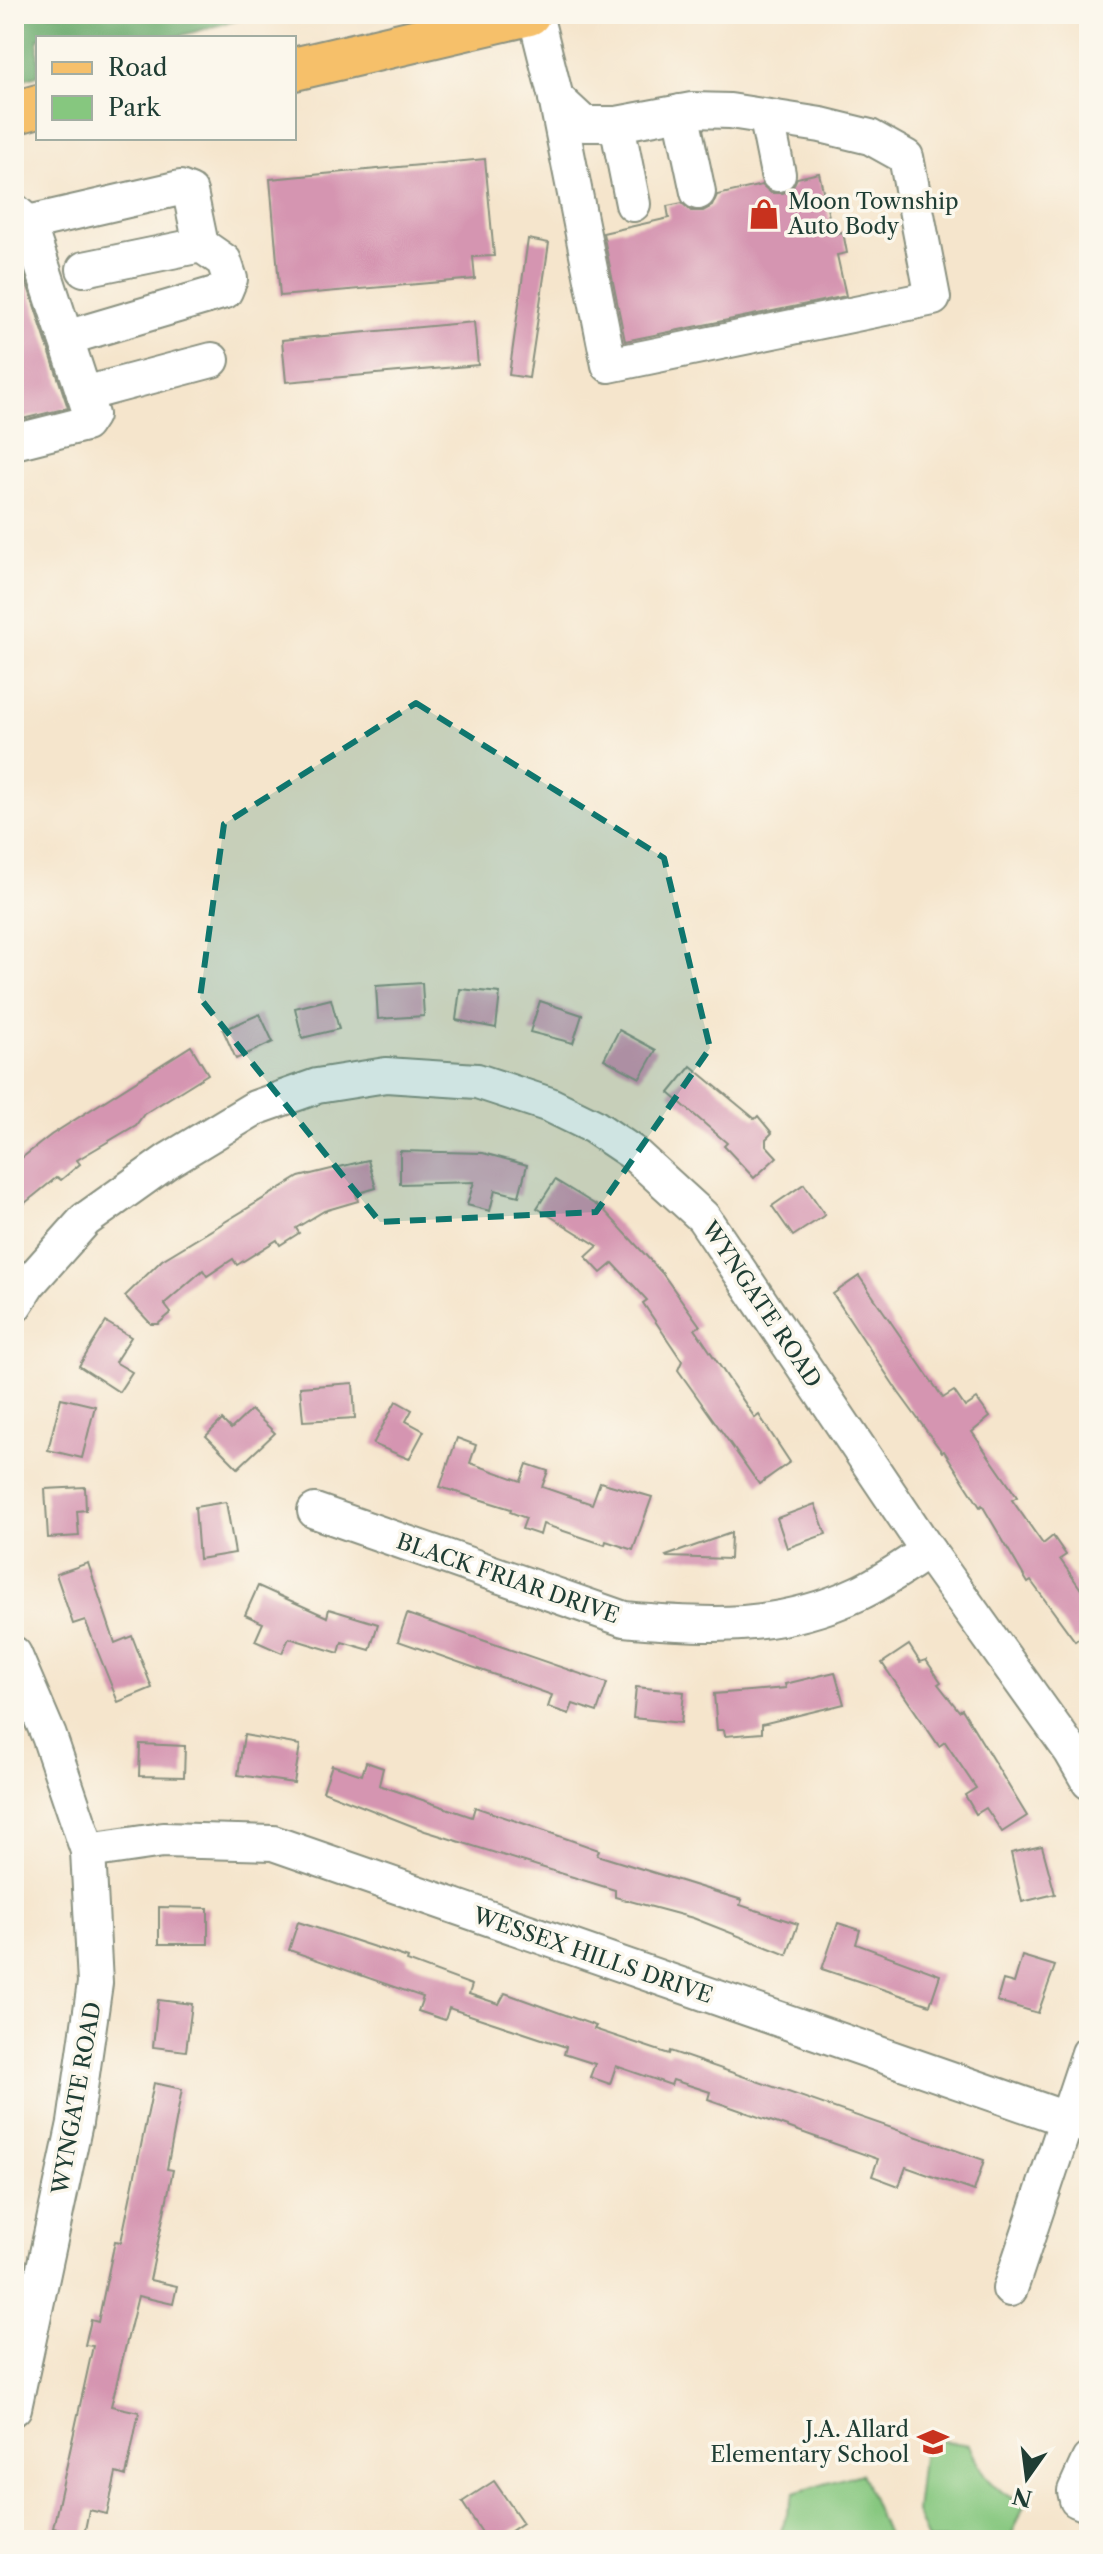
<svg xmlns="http://www.w3.org/2000/svg" width="1103" height="2554" font-family="'Libre Caslon Text',serif">
	<style>
		.green { fill: #86c77f; stroke: #52825a; stroke-width: 2 }
		.forest { fill: #6cac6e; stroke: #467451; stroke-width: 2 }
		.building { fill: #d595b1 }
		.lines { fill: none; stroke-linecap: round; stroke-linejoin: round }
		.minor-casing { stroke: #8a9180; stroke-width: 38 }
		.major-casing { stroke: #8a9180; stroke-width: 46 }
		.minor { stroke: #fff; stroke-width: 34 }
		.major { stroke: #f6c06b; stroke-width: 42 }
		.marked { fill: #0f766e; fill-opacity: 0.2; stroke: #0f766e; stroke-width: 6; stroke-dasharray: 16 10; stroke-linejoin: round }
		.labels { text-anchor: middle; stroke-width: 7; stroke-linejoin: round; paint-order: stroke }
		.poi-label { font-size: 22px; fill: #1f3d34; stroke: #fbf7ec; text-anchor: start }
		.street-label { font-size: 22px; fill: #1f3d34; stroke: #fbf7ec }
	</style>
	<rect width="100%" height="100%" fill="#fbf7ec"/>
	<filter id="ink" filterUnits="userSpaceOnUse"><feTurbulence type="fractalNoise" baseFrequency=".0125" numOctaves="2"/><feDisplacementMap in="SourceGraphic" scale="16" xChannelSelector="R" yChannelSelector="G"/><feConvolveMatrix kernelMatrix="1 2 1 2 8 2 1 2 1" color-interpolation-filters="sRGB"/></filter>
	<filter id="wash" filterUnits="userSpaceOnUse"><feTurbulence type="fractalNoise" baseFrequency=".006" numOctaves="4" result="noise"/><feDisplacementMap in="SourceGraphic" scale="32" xChannelSelector="R" yChannelSelector="G"/><feGaussianBlur stdDeviation="1.8" result="paint"/><feColorMatrix in="noise" values="0 0 0 0 0 0 0 0 0 0 0 0 0 0 0 0 0 1.4 0 .05"/><feComposite in="paint" operator="in"/></filter>
	<g filter="url(#wash)">
		<rect width="100%" height="100%" fill="#f5e5cc"/>
		<g class="green">
			<path d="M 924,2438 L 969,2445 C 982,2476 993,2492 1025,2503 L 1010,2540 L 928,2540 L 916,2512 Z"/>
			<path d="M 861,2473 L 889,2540 L 778,2540 L 794,2493 Z"/>
		</g>
		<path class="forest" d="M 14,14 L 260,14 L 172,38 L 38,38 L 38,75 L 14,82 Z"/>
		<g id="blocks">
			<g class="building">
				<path d="M 485,159 L 494,256 L 473,257 L 475,279 L 280,296 L 270,179 Z"/>
				<path d="M 819,173 L 833,234 L 843,232 L 847,253 L 837,255 L 846,296 L 625,341 L 603,233 L 669,218 L 667,206 L 682,203 L 691,211 L 703,211 L 712,206 L 717,195 L 762,185 L 771,193 L 783,193 L 792,188 L 797,178 Z"/>
				<path d="M 528,239 L 549,243 L 529,378 L 509,375 Z"/>
				<path d="M 14,244 L 68,408 L 14,421 Z"/>
				<path d="M 474,322 L 478,365 L 286,382 L 282,340 Z"/>
				<path d="M 422,983 L 424,1016 L 378,1019 L 376,986 Z"/>
				<path d="M 460,989 L 500,993 L 496,1028 L 456,1020 Z"/>
				<path d="M 331,999 L 339,1029 L 302,1038 L 295,1008 Z"/>
				<path d="M 540,1001 L 582,1015 L 573,1043 L 530,1032 Z"/>
				<path d="M 260,1014 L 273,1042 L 236,1059 L 223,1030 Z"/>
				<path d="M 619,1030 L 656,1050 L 640,1078 L 604,1059 Z"/>
				<path d="M 191,1046 L 208,1074 L 144,1114 L 136,1125 L 77,1160 L 80,1164 L 61,1180 L 57,1177 L 14,1212 L 14,1164 L 51,1135 Z"/>
				<path d="M 691,1066 L 755,1119 L 758,1116 L 772,1133 L 766,1139 L 766,1145 L 777,1157 L 754,1178 L 724,1146 L 727,1143 L 669,1093 Z"/>
				<path d="M 400,1151 L 483,1153 L 527,1165 L 519,1196 L 495,1190 L 490,1211 L 467,1205 L 474,1182 L 400,1184 Z"/>
				<path d="M 368,1160 L 376,1188 L 356,1194 L 358,1201 L 324,1211 L 296,1228 L 299,1233 L 280,1245 L 277,1240 L 237,1265 L 233,1259 L 207,1276 L 203,1270 L 164,1304 L 171,1313 L 158,1324 L 151,1324 L 125,1296 L 162,1260 L 299,1177 Z"/>
				<path d="M 555,1180 L 604,1210 L 662,1273 L 700,1326 L 695,1329 L 755,1418 L 759,1415 L 790,1462 L 759,1484 L 678,1370 L 682,1361 L 643,1303 L 647,1300 L 613,1263 L 601,1273 L 586,1257 L 598,1246 L 537,1208 Z"/>
				<path d="M 804,1184 L 825,1215 L 793,1236 L 772,1206 Z"/>
				<path d="M 859,1276 L 943,1398 L 954,1391 L 965,1407 L 977,1399 L 990,1417 L 972,1432 L 1017,1497 L 1012,1500 L 1043,1544 L 1053,1536 L 1066,1555 L 1060,1559 L 1089,1601 L 1089,1631 L 1075,1641 L 1031,1581 L 1028,1583 L 982,1505 L 980,1507 L 944,1451 L 942,1452 L 899,1393 L 833,1294 Z"/>
				<path d="M 106,1322 L 131,1337 L 115,1362 L 132,1372 L 119,1392 L 79,1366 Z"/>
				<path d="M 353,1383 L 355,1418 L 303,1421 L 300,1387 Z"/>
				<path d="M 61,1398 L 95,1406 L 82,1458 L 48,1450 Z"/>
				<path d="M 396,1401 L 412,1410 L 406,1421 L 424,1431 L 409,1459 L 373,1444 Z"/>
				<path d="M 251,1410 L 275,1433 L 238,1468 L 206,1436 L 222,1420 L 231,1429 Z"/>
				<path d="M 457,1438 L 476,1445 L 470,1463 L 521,1481 L 527,1464 L 548,1471 L 542,1487 L 592,1504 L 600,1482 L 652,1497 L 633,1550 L 606,1541 L 605,1545 L 543,1524 L 540,1535 L 522,1529 L 526,1518 L 510,1512 L 511,1509 L 440,1487 Z"/>
				<path d="M 85,1487 L 86,1510 L 77,1511 L 79,1536 L 48,1538 L 45,1489 Z"/>
				<path d="M 226,1502 L 235,1553 L 199,1559 L 195,1507 Z"/>
				<path d="M 815,1504 L 826,1534 L 787,1548 L 777,1518 Z"/>
				<path d="M 731,1533 L 730,1559 L 667,1557 L 666,1556 Z"/>
				<path d="M 88,1563 L 115,1643 L 132,1636 L 152,1688 L 118,1702 L 85,1620 L 73,1624 L 56,1574 Z"/>
				<path d="M 258,1586 L 327,1617 L 329,1609 L 378,1624 L 370,1650 L 342,1642 L 339,1653 L 289,1638 L 282,1653 L 255,1641 L 263,1623 L 245,1615 Z"/>
				<path d="M 407,1614 L 607,1683 L 597,1712 L 573,1704 L 569,1714 L 548,1707 L 552,1695 L 398,1641 Z"/>
				<path d="M 909,1645 L 920,1662 L 926,1660 L 941,1682 L 938,1684 L 959,1711 L 962,1709 L 1027,1816 L 1002,1832 L 986,1808 L 976,1814 L 965,1795 L 976,1788 L 945,1742 L 939,1746 L 882,1663 Z"/>
				<path d="M 835,1672 L 844,1704 L 762,1724 L 762,1733 L 725,1736 L 724,1730 L 717,1730 L 714,1694 L 786,1688 L 785,1684 Z"/>
				<path d="M 636,1687 L 684,1692 L 681,1723 L 633,1718 Z"/>
				<path d="M 244,1735 L 300,1745 L 294,1783 L 238,1775 Z"/>
				<path d="M 140,1744 L 185,1746 L 184,1777 L 139,1776 Z"/>
				<path d="M 366,1762 L 383,1768 L 379,1785 L 472,1817 L 475,1807 L 525,1824 L 599,1850 L 597,1855 L 742,1900 L 740,1905 L 798,1924 L 787,1955 L 693,1918 L 615,1897 L 615,1890 L 425,1831 L 323,1791 L 332,1765 L 362,1775 Z"/>
				<path d="M 1042,1846 L 1055,1894 L 1022,1902 L 1011,1853 Z"/>
				<path d="M 159,1907 L 208,1908 L 208,1944 L 159,1944 Z"/>
				<path d="M 298,1922 L 408,1958 L 407,1961 L 472,1985 L 469,1994 L 499,2004 L 505,1993 L 596,2026 L 594,2029 L 669,2054 L 670,2051 L 984,2160 L 974,2191 L 906,2167 L 899,2186 L 872,2176 L 878,2159 L 708,2099 L 710,2092 L 673,2080 L 671,2085 L 616,2066 L 610,2084 L 590,2077 L 595,2064 L 564,2054 L 566,2047 L 449,2008 L 445,2020 L 418,2011 L 423,1997 L 289,1950 Z"/>
				<path d="M 838,1923 L 860,1930 L 856,1944 L 940,1975 L 930,2005 L 822,1969 Z"/>
				<path d="M 1022,1956 L 1055,1966 L 1038,2013 L 997,2001 L 1003,1980 L 1014,1983 Z"/>
				<path d="M 158,2000 L 192,2004 L 186,2051 L 153,2047 Z"/>
				<path d="M 154,2083 L 182,2089 L 167,2169 L 173,2170 L 150,2280 L 177,2286 L 173,2304 L 138,2296 L 111,2406 L 139,2412 L 126,2476 L 116,2473 L 107,2514 L 89,2510 L 84,2535 L 53,2528 L 93,2346 L 85,2345 L 91,2320 L 98,2322 L 115,2241 L 121,2242 Z"/>
				<path d="M 494,2481 L 523,2523 L 498,2540 L 487,2540 L 462,2502 Z"/>
			</g>
		</g>
	</g>
	<g filter="url(#ink)">
		<use href="#blocks" fill-opacity="0" stroke="#8a9180" stroke-width="2"/>
		<g class="lines">
			<defs>
				<g id="minor">
					<path d="M 535,14 L 556,98 L 609,365 L 933,298 L 906,157 L 870,137 L 821,125 L 730,111 L 692,110 L 617,124"/>
					<path d="M 556,98 L 584,124 L 617,124 L 633,204"/>
					<path d="M 681,112 L 698,192"/>
					<path d="M 767,119 L 778,174"/>
					<path d="M 14,211 L 28,223 L 91,415 L 85,424 L 14,442"/>
					<path d="M 28,223 L 180,188 L 190,192 L 201,245"/>
					<path d="M 66,338 L 225,291 L 230,279 L 224,261 L 201,245 L 84,269"/>
					<path d="M 84,394 L 212,360"/>
					<path d="M 14,1306 L 28,1284 L 85,1220 L 169,1160 L 255,1108 L 317,1086 L 386,1075 L 477,1081 L 550,1105 L 593,1126 L 633,1153 L 703,1217 L 928,1551 L 1071,1751 L 1089,1782"/>
					<path d="M 315,1511 L 624,1619 C 709,1627 780,1630 859,1593 C 883,1582 906,1565 928,1551"/>
					<path d="M 14,1654 L 49,1736 L 88,1851 L 95,1983 L 75,2123 L 14,2408"/>
					<path d="M 88,1851 L 163,1840 L 273,1843 L 1089,2127"/>
					<path d="M 1010,2289 L 1089,2053"/>
					<path d="M 1089,2460 L 1075,2491 L 1077,2500 L 1089,2505"/>
				</g>
				<g id="major">
					<path d="M 294,69 L 529,14"/>
					<path d="M 14,113 L 38,106"/>
				</g>
			</defs>
			<use href="#minor" class="minor-casing"/>
			<use href="#major" class="major-casing"/>
			<use href="#minor" class="minor"/>
			<use href="#major" class="major"/>
		</g>
	</g>
	<path class="marked" d="M 416,703 L 664,858 L 710,1048 L 596,1212 L 380,1222 L 200,998 L 224,824 Z"/>
	<defs>
		<symbol id="shop-bare" viewBox="-9 -9 18 18"><path d="M-5-2.5h2.3a2.7 3.5 0 0 1 5.4 0H5L5.5 6h-11ZM-1.5-2.5h3a1.5 2.3 0 0 0-3 0Z" fill="#c8321e" stroke="#fbf7ec" stroke-width="2.5" paint-order="stroke"/></symbol>
		<symbol id="school-bare" viewBox="-9 -9 18 18"><path d="M0-5L7-2L0 1L-7-2ZM-4 1L0 2.5L4 1V4Q0 6-4 4Z" fill="#c8321e" stroke="#fbf7ec" stroke-width="2.5" paint-order="stroke"/></symbol>
	</defs>
	<g fill-rule="evenodd">
		<use href="#shop-bare" x="742" y="192" width="44" height="44"/>
		<use href="#school-bare" x="911" y="2420" width="44" height="44"/>
	</g>
	<g class="labels">
		<g class="poi-label">
			<text x="788" y="209">Moon Township<tspan x="788" dy="25">Auto Body</tspan></text>
			<text x="909" y="2437" text-anchor="end">J.A. Allard<tspan x="909" dy="25">Elementary School</tspan></text>
		</g>
		<g class="street-label">
			<text transform="translate(762 1304) rotate(56)" y="8">WYNGATE ROAD</text>
			<text transform="translate(508 1578) rotate(19)" y="8">BLACK FRIAR DRIVE</text>
			<text transform="translate(593 1955) rotate(19)" y="8">WESSEX HILLS DRIVE</text>
			<text transform="translate(76 2098) rotate(-80)" y="8">WYNGATE ROAD</text>
		</g>
	</g>
	<rect width="1103" height="2554" fill="none" stroke="#fbf7ec" stroke-width="48"/>
	<rect x="36" y="36" width="260" height="104" fill="#fbf7ec" stroke="#a3ada2" stroke-width="2"/>
	<rect x="52" y="62" width="40" height="12" fill="#f6c06b" stroke="#a3ada2" stroke-width="2"/>
	<text x="108" y="76" font-size="24" fill="#1f3d34">Road</text>
	<rect x="52" y="96" width="40" height="24" fill="#86c77f" stroke="#a3ada2" stroke-width="2"/>
	<text x="108" y="116" font-size="24" fill="#1f3d34">Park</text>
	<g transform="translate(1027 2478) rotate(194)" stroke="#fbf7ec" stroke-width="6" paint-order="stroke">
	<path d="M0-6L14 30L0 20L-14 30Z" fill="#1f3d34"/>
	<text y="-12" font-size="22" font-weight="bold" text-anchor="middle" fill="#1f3d34">N</text>
	</g>
</svg>
